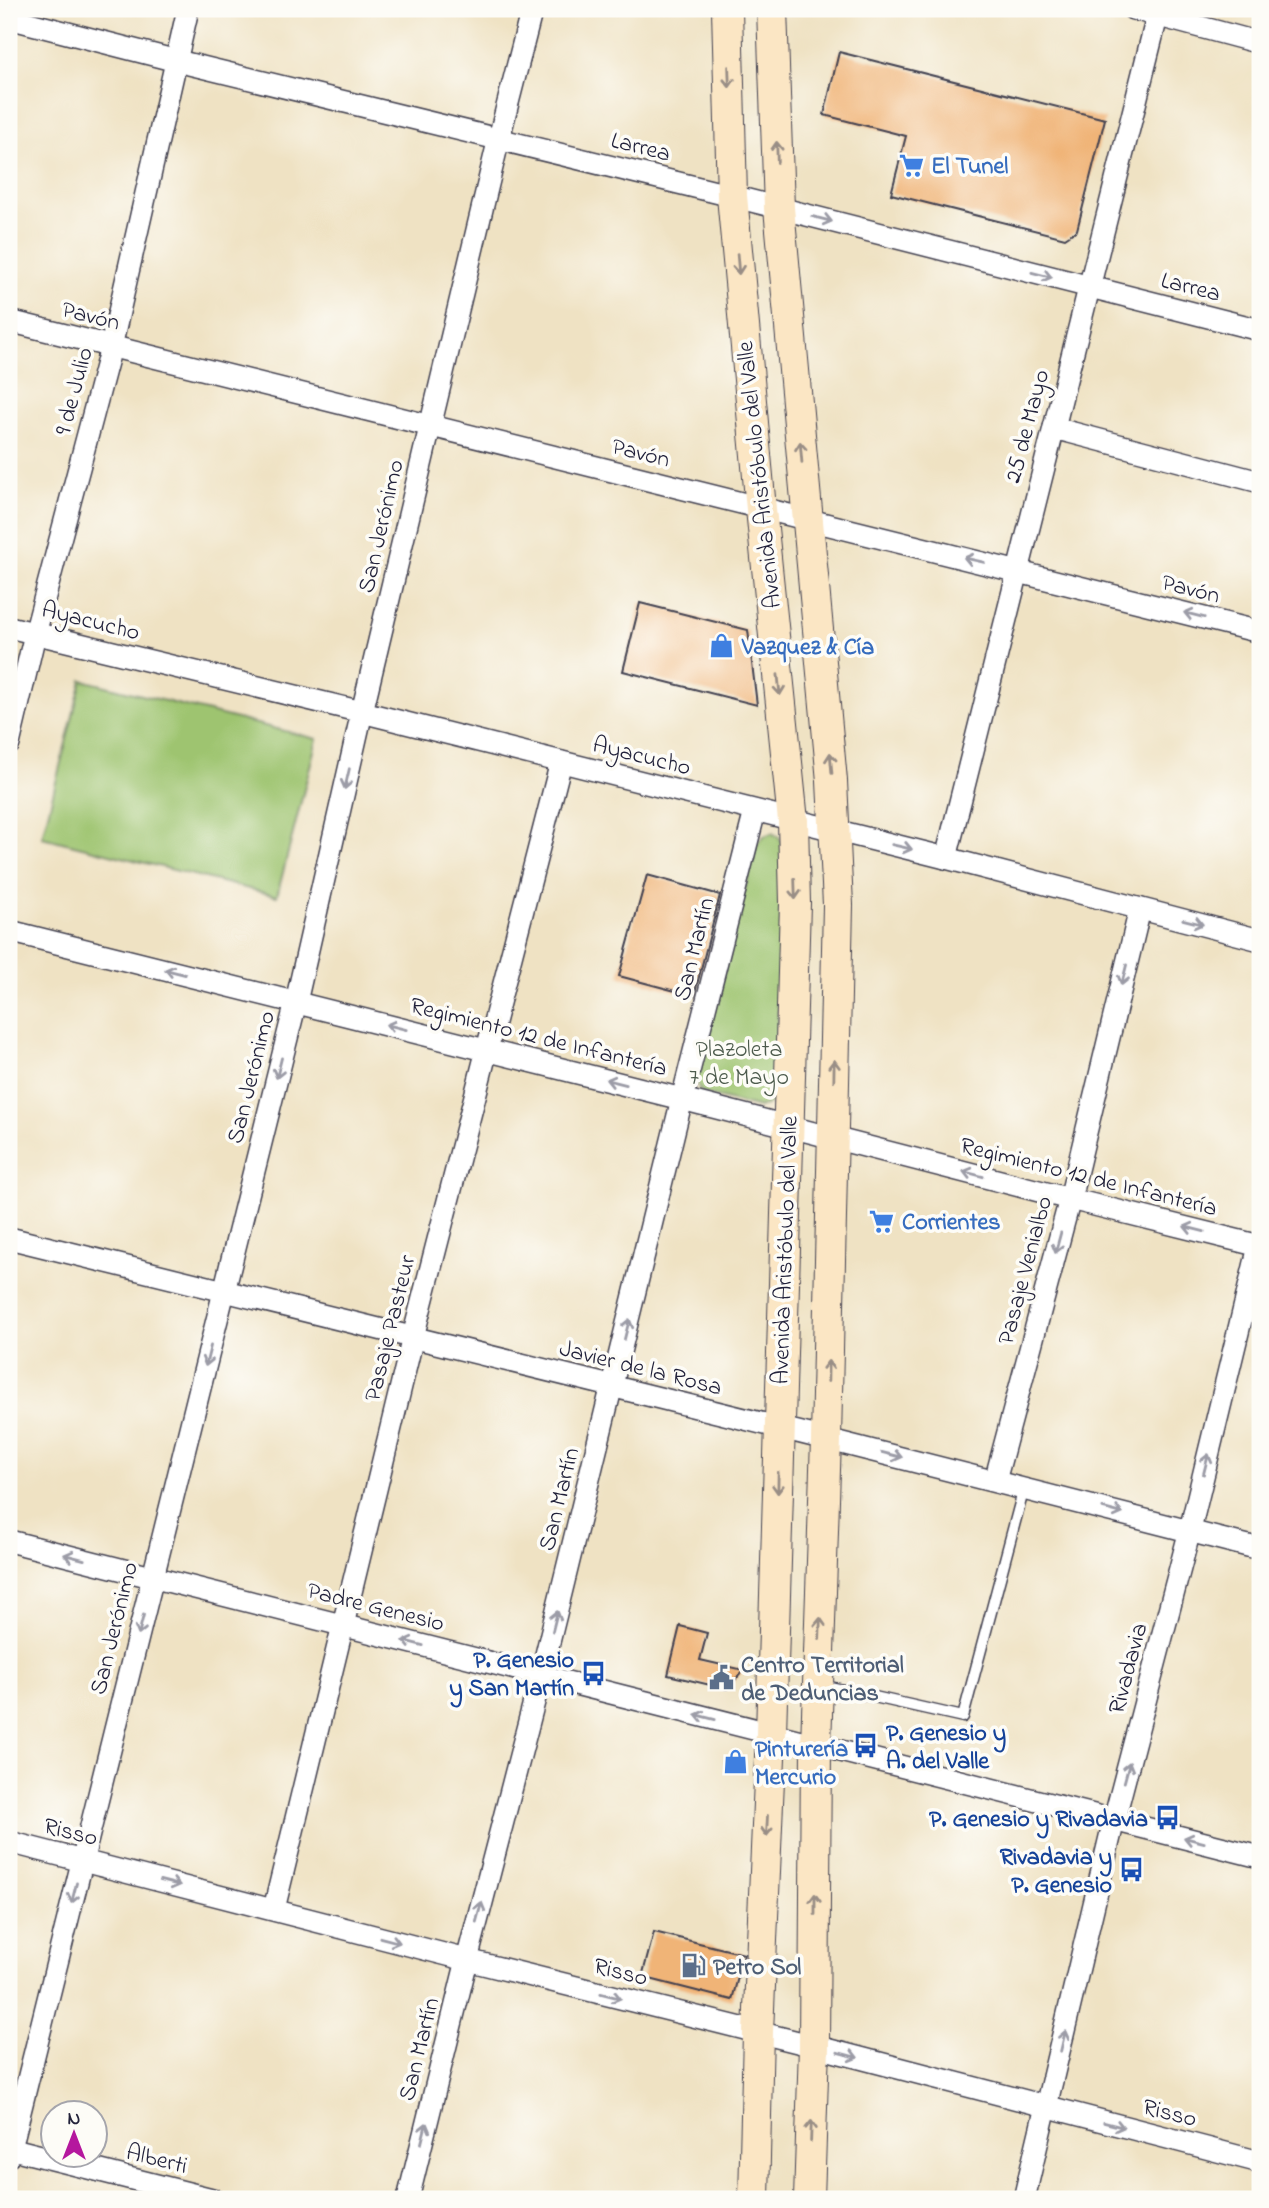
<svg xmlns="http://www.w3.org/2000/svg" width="1269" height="2208" font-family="'Indie Flower',sans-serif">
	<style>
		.green { fill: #9ec46f; stroke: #607355; stroke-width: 2 }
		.building { fill: #f0b477 }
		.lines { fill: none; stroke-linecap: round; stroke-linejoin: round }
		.service-casing { stroke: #413f4f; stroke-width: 13 }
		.minor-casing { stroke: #413f4f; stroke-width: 24 }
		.secondary-casing { stroke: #413f4f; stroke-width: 32 }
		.service { stroke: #fff; stroke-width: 10 }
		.minor { stroke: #fff; stroke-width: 21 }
		.secondary { stroke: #fbe6c4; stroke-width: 30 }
		.oneway { stroke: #998e86 }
		.oneway2 { stroke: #9c9ca7 }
		.labels { text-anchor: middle; stroke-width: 7; stroke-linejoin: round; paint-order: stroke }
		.street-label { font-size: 24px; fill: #22223b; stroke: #fdfcf7 }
		.shop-label { font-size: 24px; font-weight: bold; fill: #366cbe; stroke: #fdfcf7; text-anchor: start }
		.park-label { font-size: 24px; fill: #4d5b4d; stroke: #fdfcf7 }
		.transit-label { font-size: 24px; font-weight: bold; fill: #164399; stroke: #fdfcf7; text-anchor: end }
		.service-label { font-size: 24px; font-weight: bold; fill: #4e5e75; stroke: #fdfcf7; text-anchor: start }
	</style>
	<rect width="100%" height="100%" fill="#fdfcf7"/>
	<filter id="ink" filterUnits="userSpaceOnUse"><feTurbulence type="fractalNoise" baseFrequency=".0143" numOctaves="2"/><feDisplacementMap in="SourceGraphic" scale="14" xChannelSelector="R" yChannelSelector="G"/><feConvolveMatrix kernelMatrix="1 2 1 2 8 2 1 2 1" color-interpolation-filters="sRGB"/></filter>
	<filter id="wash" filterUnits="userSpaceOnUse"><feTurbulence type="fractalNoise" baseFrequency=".00686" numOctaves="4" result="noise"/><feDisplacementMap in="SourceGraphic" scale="28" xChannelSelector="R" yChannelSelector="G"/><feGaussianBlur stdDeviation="1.57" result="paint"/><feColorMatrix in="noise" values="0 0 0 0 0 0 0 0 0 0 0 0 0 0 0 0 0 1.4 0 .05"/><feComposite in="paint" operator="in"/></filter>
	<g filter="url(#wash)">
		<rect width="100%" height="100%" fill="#efe2c3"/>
		<g class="green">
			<path d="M 82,680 L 317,739 L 277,896 L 42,837 Z"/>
			<path d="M 772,833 L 779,837 L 784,847 L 775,1096 L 771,1103 L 759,1108 L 705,1094 L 699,1089 L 696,1079 L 757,843 L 764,836 Z"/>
		</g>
		<g id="blocks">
			<g class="building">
				<path d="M 839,52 L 1105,119 L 1077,230 L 1065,238 L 891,194 L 906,136 L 824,115 Z"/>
				<path d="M 640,603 L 748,630 L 757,705 L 623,671 Z"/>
				<path d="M 647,875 L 720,895 L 694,996 L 619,976 Z"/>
				<path d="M 680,1626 L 707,1633 L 700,1660 L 744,1670 L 727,1689 L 668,1675 Z"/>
				<path d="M 654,1932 L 744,1954 L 732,2000 L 642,1977 Z"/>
			</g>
		</g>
	</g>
	<g filter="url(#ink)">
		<use href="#blocks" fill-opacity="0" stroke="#413f4f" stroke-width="2"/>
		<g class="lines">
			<defs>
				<path id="service" d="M 821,1685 L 963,1717 L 1024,1488"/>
				<g id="minor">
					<path d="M 1133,9 L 1260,43"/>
					<path d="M 9,18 L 177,61 L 732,196 L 1260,330"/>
					<path d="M 9,321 C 425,427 844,526 1260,632"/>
					<path d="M 1054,428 L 1260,482"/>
					<path d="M 9,627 L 362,712 L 946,858 L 1260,940"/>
					<path d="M 9,744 L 35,634 L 111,347 L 188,9"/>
					<path d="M 946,858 C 1015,574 1087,291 1159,9"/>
					<path d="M 9,931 L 682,1099 L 1070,1199 L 1260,1246"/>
					<path d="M 9,1238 L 826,1439 L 1260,1549"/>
					<path d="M 995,1481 L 1070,1199 L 1140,909"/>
					<path d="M 9,1541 L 1260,1857"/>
					<path d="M 9,1842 L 467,1960 L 814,2046 L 1260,2162"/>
					<path d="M 274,1909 L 413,1337 L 561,762"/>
					<path d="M 9,2148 L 212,2199"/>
					<path d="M 9,2156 L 296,1002 L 362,712 L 499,138 L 532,9"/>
					<path d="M 408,2199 L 467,1960 L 541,1675 L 682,1099 L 755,811"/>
					<path d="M 1024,2199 L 1114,1820 L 1190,1530 L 1260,1242"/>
				</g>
				<g id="secondary">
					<path d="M 727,9 L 732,196 L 761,509 L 793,821 L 795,903 L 771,1734 L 758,2032 L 754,2199"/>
					<path d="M 772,9 L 779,208 L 832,781 L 838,905 L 826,1439 L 816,1745 L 814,2046 L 809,2199"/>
				</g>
			</defs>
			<use href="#service" class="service-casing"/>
			<use href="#minor" class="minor-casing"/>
			<use href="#secondary" class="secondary-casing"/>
			<use href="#service" class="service"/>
			<use href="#minor" class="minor"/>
			<use href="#secondary" class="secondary"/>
		</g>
		<defs><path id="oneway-shaft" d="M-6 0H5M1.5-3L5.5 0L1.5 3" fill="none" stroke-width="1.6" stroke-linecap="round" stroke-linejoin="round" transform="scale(1.75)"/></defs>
		<g class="oneway">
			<use href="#oneway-shaft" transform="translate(729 77) rotate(88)"/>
			<use href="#oneway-shaft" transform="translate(777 152) rotate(-92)"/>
			<use href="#oneway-shaft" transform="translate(738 264) rotate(85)"/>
			<use href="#oneway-shaft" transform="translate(801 452) rotate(-95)"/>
			<use href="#oneway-shaft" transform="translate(779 685) rotate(84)"/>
			<use href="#oneway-shaft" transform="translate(831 763) rotate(-95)"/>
			<use href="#oneway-shaft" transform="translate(795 889) rotate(88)"/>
			<use href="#oneway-shaft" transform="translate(834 1070) rotate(-89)"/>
			<use href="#oneway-shaft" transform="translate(828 1371) rotate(-89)"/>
			<use href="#oneway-shaft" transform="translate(778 1483) rotate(91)"/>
			<use href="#oneway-shaft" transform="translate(820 1628) rotate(-88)"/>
			<use href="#oneway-shaft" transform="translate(767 1826) rotate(93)"/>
			<use href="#oneway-shaft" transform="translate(815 1904) rotate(-90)"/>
			<use href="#oneway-shaft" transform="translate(811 2131) rotate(-88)"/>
		</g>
		<g class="oneway2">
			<use href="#oneway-shaft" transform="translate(822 219) rotate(14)"/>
			<use href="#oneway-shaft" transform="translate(1042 275) rotate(14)"/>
			<use href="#oneway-shaft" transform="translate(974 560) rotate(-167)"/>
			<use href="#oneway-shaft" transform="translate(1194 615) rotate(-166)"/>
			<use href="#oneway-shaft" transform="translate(347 779) rotate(103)"/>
			<use href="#oneway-shaft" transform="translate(902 847) rotate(13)"/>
			<use href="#oneway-shaft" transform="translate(1193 922) rotate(14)"/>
			<use href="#oneway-shaft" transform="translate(175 972) rotate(-166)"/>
			<use href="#oneway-shaft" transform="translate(1124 975) rotate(104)"/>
			<use href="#oneway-shaft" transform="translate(396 1027) rotate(-166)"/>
			<use href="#oneway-shaft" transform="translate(279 1068) rotate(104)"/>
			<use href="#oneway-shaft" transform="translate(616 1082) rotate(-166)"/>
			<use href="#oneway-shaft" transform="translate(973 1174) rotate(-165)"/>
			<use href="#oneway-shaft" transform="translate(1194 1229) rotate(-166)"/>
			<use href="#oneway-shaft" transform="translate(1058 1243) rotate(105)"/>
			<use href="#oneway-shaft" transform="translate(627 1329) rotate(-76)"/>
			<use href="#oneway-shaft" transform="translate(208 1356) rotate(104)"/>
			<use href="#oneway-shaft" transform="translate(892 1455) rotate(14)"/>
			<use href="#oneway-shaft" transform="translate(1206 1464) rotate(-76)"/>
			<use href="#oneway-shaft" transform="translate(1113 1511) rotate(14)"/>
			<use href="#oneway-shaft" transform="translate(74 1557) rotate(-166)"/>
			<use href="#oneway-shaft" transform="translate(555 1621) rotate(-76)"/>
			<use href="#oneway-shaft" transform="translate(141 1625) rotate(104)"/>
			<use href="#oneway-shaft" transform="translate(413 1643) rotate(-166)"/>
			<use href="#oneway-shaft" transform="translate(705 1717) rotate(-166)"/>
			<use href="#oneway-shaft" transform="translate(1127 1772) rotate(-75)"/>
			<use href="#oneway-shaft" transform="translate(1194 1840) rotate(-166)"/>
			<use href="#oneway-shaft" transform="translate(170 1883) rotate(14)"/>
			<use href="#oneway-shaft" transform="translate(74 1893) rotate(104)"/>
			<use href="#oneway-shaft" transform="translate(479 1912) rotate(-75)"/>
			<use href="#oneway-shaft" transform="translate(390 1940) rotate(15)"/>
			<use href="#oneway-shaft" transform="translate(611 1996) rotate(14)"/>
			<use href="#oneway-shaft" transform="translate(1063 2041) rotate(-77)"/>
			<use href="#oneway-shaft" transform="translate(848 2055) rotate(15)"/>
			<use href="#oneway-shaft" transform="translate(1114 2125) rotate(14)"/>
			<use href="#oneway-shaft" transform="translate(424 2133) rotate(-76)"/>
		</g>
	</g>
	<defs>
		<symbol id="supermarket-bare" viewBox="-9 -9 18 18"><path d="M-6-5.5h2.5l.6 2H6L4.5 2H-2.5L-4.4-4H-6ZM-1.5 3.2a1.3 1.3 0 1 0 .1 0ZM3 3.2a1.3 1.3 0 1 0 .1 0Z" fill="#3f7fe0" stroke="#fdfcf7" stroke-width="2.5" paint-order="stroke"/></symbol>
		<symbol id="shop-bare" viewBox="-9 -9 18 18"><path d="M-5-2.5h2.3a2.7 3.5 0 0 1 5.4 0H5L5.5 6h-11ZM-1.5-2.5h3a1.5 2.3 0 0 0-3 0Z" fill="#3f7fe0" stroke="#fdfcf7" stroke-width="2.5" paint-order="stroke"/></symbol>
		<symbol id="bus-bare" viewBox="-9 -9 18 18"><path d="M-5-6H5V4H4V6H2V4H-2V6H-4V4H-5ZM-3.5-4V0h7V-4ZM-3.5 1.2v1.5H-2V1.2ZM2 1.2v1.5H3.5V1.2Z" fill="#1a4fb4" stroke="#fdfcf7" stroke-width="2.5" paint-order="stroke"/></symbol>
		<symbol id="civic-bare" viewBox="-9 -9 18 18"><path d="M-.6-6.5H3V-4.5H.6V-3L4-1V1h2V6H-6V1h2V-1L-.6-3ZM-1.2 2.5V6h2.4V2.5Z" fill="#5c6f8a" stroke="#fdfcf7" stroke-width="2.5" paint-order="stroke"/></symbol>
		<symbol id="fuel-bare" viewBox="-9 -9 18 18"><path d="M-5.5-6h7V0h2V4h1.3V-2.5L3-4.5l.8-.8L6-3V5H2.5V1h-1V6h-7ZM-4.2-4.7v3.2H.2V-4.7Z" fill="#5c6f8a" stroke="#fdfcf7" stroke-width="2.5" paint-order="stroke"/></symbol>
	</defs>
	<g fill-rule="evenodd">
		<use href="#supermarket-bare" x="894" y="148" width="35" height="35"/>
		<use href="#shop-bare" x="704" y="628" width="35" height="35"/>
		<use href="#supermarket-bare" x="864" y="1204" width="35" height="35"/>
		<use href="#bus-bare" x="576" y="1656" width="35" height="35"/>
		<use href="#civic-bare" x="704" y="1660" width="35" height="35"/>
		<use href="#bus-bare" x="848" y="1728" width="35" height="35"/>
		<use href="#shop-bare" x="718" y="1744" width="35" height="35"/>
		<use href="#bus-bare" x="1150" y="1800" width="35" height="35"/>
		<use href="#bus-bare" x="1114" y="1852" width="35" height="35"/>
		<use href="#fuel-bare" x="676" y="1948" width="35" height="35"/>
	</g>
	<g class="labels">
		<g class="street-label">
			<text transform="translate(641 146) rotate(14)" y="8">Larrea</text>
			<text transform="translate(1191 286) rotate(14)" y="8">Larrea</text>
			<text transform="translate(91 315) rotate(14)" y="8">Pavón</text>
			<text transform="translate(73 391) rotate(-75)" y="8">9 de Julio</text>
			<text transform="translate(1026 426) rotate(-75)" y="8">25 de Mayo</text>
			<text transform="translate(641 452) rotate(14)" y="8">Pavón</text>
			<text transform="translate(758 475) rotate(-96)" y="8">Avenida Aristóbulo del Valle</text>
			<text transform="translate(380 526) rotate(-77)" y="8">San Jerónimo</text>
			<text transform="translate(1191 588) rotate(14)" y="8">Pavón</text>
			<text transform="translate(91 620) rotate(14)" y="8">Ayacucho</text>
			<text transform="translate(642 755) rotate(14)" y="8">Ayacucho</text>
			<text transform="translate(693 949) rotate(-76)" y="8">San Martín</text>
			<text transform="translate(539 1036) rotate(14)" y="8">Regimiento 12 de Infantería</text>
			<text transform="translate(250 1077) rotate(-76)" y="8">San Jerónimo</text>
			<text transform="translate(1089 1176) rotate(14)" y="8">Regimiento 12 de Infantería</text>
			<text transform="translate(784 1250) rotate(-88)" y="8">Avenida Aristóbulo del Valle</text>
			<text transform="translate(1024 1270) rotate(-75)" y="8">Pasaje Venialbo</text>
			<text transform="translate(389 1328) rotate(-76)" y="8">Pasaje Pasteur</text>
			<text transform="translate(641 1367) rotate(14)" y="8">Javier de la Rosa</text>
			<text transform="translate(558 1499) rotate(-76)" y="8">San Martín</text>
			<text transform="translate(376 1606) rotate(14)" y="8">Padre Genesio</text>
			<text transform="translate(113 1628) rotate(-76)" y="8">San Jerónimo</text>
			<text transform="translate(1127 1668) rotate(-75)" y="8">Rivadavia</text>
			<text transform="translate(71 1831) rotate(14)" y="8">Risso</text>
			<text transform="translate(621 1971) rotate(14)" y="8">Risso</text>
			<text transform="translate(418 2049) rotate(-76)" y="8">San Martín</text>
			<text transform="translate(1170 2112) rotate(14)" y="8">Risso</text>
			<text transform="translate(157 2158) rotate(14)" y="8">Alberti</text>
		</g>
		<g class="shop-label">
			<text x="931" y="173">El Tunel</text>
			<text x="742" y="654">Vazquez &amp; Cía</text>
			<text x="902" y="1229">Corrientes</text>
			<text x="755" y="1756">Pinturería<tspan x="755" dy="28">Mercurio</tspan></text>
		</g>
		<g class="park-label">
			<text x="739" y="1056">Plazoleta<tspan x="739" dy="28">7 de Mayo</tspan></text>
		</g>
		<g class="transit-label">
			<text x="574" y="1667">P. Genesio<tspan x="574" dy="28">y San Martín</tspan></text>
			<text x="886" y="1740" text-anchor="start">P. Genesio y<tspan x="886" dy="28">A. del Valle</tspan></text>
			<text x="1148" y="1826">P. Genesio y Rivadavia</text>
			<text x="1112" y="1864">Rivadavia y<tspan x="1112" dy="28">P. Genesio</tspan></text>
		</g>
		<g class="service-label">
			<text x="741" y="1672">Centro Territorial<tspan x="741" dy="28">de Deduncias</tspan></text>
			<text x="713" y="1974">Petro Sol</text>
		</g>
	</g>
	<rect width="1269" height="2208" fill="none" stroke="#fdfcf7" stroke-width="35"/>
	<g transform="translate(74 2134)"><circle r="33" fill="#fdfcf7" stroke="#a5a5ac" stroke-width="2"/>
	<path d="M0-5L12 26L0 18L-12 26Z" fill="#b5179e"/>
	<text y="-10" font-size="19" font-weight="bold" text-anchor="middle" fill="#22223b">N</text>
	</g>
</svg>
